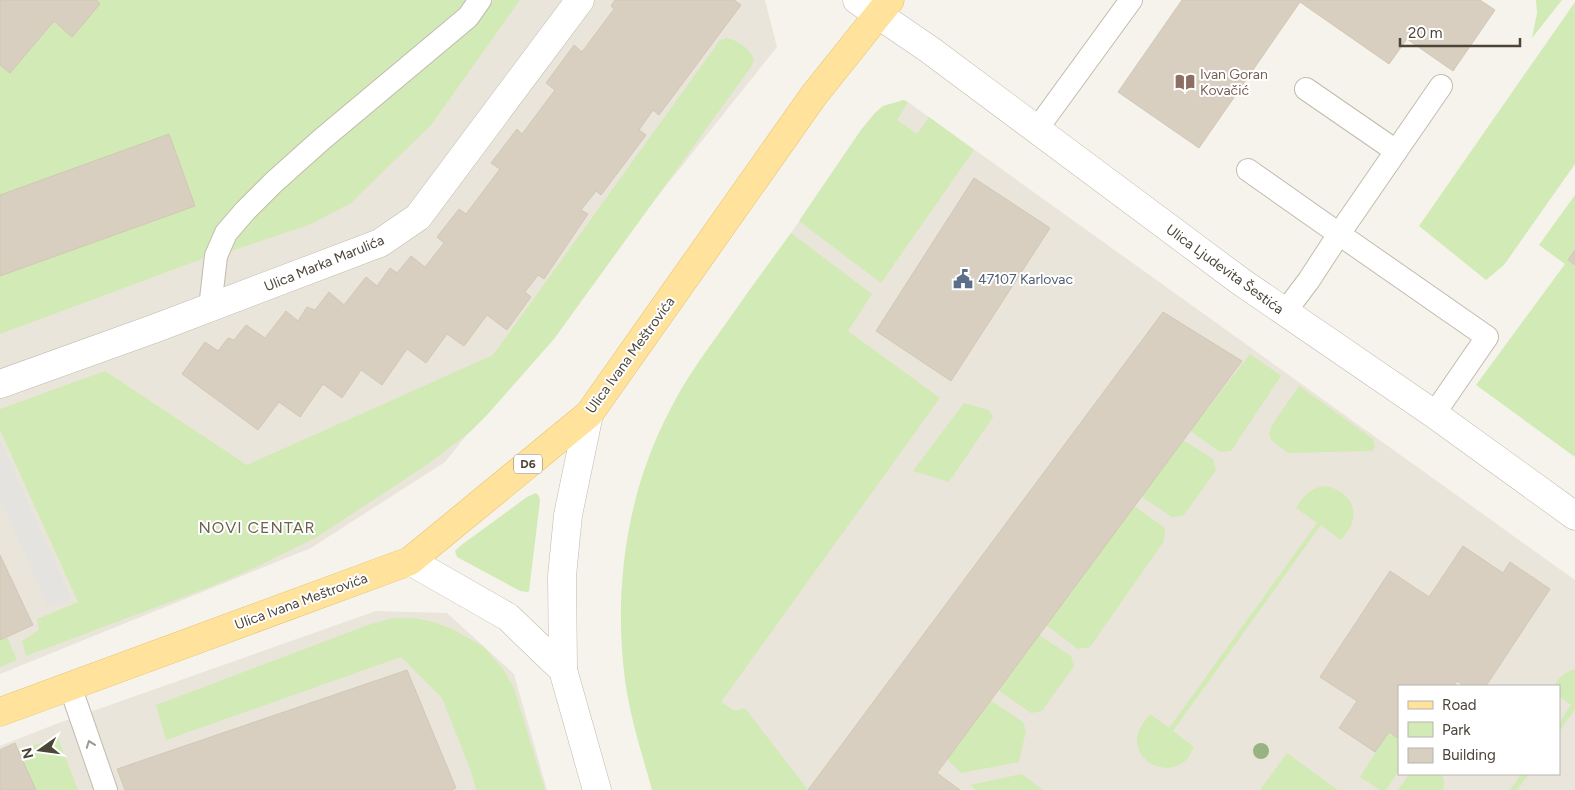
<svg xmlns="http://www.w3.org/2000/svg" width="1575" height="790" font-family="Figtree,sans-serif">
	<style>
		.residential { fill: #eae5da; fill-rule: evenodd }
		.green { fill: #d2eab5 }
		.parking { fill: #e5e3e0 }
		.building { fill: #d8cfc1; stroke: #d3c7b4 }
		.lines { fill: none; stroke-linecap: round; stroke-linejoin: round }
		.service-casing { stroke: #c2bbae; stroke-width: 24 }
		.minor-casing { stroke: #c2bbae; stroke-width: 29 }
		.primary-casing { stroke: #e6c16a; stroke-width: 29 }
		.service { stroke: #fff; stroke-width: 22 }
		.minor { stroke: #fff; stroke-width: 28 }
		.primary { stroke: #ffe39c; stroke-width: 28 }
		.tree { fill: #97b381 }
		.oneway { stroke: #9c9892 }
		.labels { text-anchor: middle; stroke-width: 4; stroke-linejoin: round; paint-order: stroke }
		.shield { fill: #fff; stroke: #817c74; stroke-width: 1 }
		.shield-label { font-size: 12px; font-weight: bold; fill: #4b4439 }
		.education-label { font-size: 14px; fill: #785e54; stroke: #fff; text-anchor: start }
		.street-label { font-size: 14px; fill: #4b4439; stroke: #fff }
		.service-label { font-size: 14px; fill: #4e5e75; stroke: #fff; text-anchor: start }
		.quarter-label { font-size: 16px; letter-spacing: 1px; fill: #6e6250; stroke: #fff }
	</style>
	<rect width="100%" height="100%" fill="#f6f3ec"/>
	<g class="residential">
		<path d="M 0,0 L 765,0 L 777,47 L 445,462 L 311,548 L 0,674 Z"/>
		<path d="M 904,100 L 908,102 L 1575,580 L 1575,790 L 653,790 L 791,233 L 861,130 L 875,113 L 883,106 ZM 1399,686 L 1559,686 L 1559,774 L 1399,774 Z"/>
		<path d="M 376,611 L 447,613 L 514,674 L 547,790 L 0,790 L 0,746 L 56,724 Z"/>
	</g>
	<g class="green">
		<path d="M 0,0 L 466,0 L 452,17 L 419,46 L 326,121 L 262,178 L 236,208 L 202,259 L 0,334 Z"/>
		<path d="M 494,0 L 520,0 L 432,124 L 351,203 L 311,224 L 228,252 C 258,201 305,164 350,127 C 394,90 439,54 482,17 Z"/>
		<path d="M 1536,0 L 1562,0 L 1532,38 L 1537,13 Z"/>
		<path d="M 1575,2 L 1575,164 L 1504,265 L 1486,280 L 1419,226 Z"/>
		<path d="M 727,38 C 737,40 751,49 754,60 L 751,67 L 554,339 L 488,414 L 470,432 L 428,464 L 317,537 L 252,569 L 210,587 L 26,656 L 22,641 L 39,630 L 37,619 L 78,602 L 0,430 L 0,409 L 105,371 L 247,465 L 493,355 L 720,40 Z"/>
		<path d="M 904,100 L 908,102 L 897,120 L 917,134 L 929,117 L 974,150 L 881,283 L 799,221 L 861,130 L 875,113 L 883,106 Z"/>
		<path d="M 1575,195 L 1575,251 L 1568,260 L 1575,265 L 1575,457 L 1476,385 L 1565,264 L 1539,245 Z"/>
		<path d="M 791,233 L 872,294 L 848,331 L 940,398 L 721,702 L 735,711 L 745,708 L 808,790 L 652,790 C 642,754 630,717 625,680 C 613,587 627,490 671,408 C 686,378 707,350 727,322 C 748,292 769,263 791,233 Z"/>
		<path d="M 1250,354 L 1281,376 L 1231,451 L 1220,452 L 1190,431 Z"/>
		<path d="M 1299,386 L 1373,439 L 1375,447 L 1372,451 L 1288,453 L 1271,440 L 1269,434 L 1272,425 Z"/>
		<path d="M 964,403 L 989,410 L 993,417 L 949,482 L 913,471 Z"/>
		<path d="M 1183,440 L 1213,459 L 1216,470 L 1183,516 L 1172,517 L 1142,497 Z"/>
		<path d="M 1322,486 C 1341,487 1359,502 1352,523 C 1350,529 1345,535 1341,540 L 1321,525 L 1173,731 L 1194,747 C 1192,751 1189,757 1186,760 C 1168,778 1135,763 1137,738 C 1138,728 1145,721 1150,714 L 1169,728 L 1317,523 L 1296,508 C 1303,496 1309,490 1322,486 Z"/>
		<path d="M 536,493 L 539,496 L 540,501 L 529,591 L 527,592 L 520,591 L 457,557 L 455,551 L 460,546 L 527,497 Z"/>
		<path d="M 1134,506 L 1165,528 L 1164,541 L 1090,647 L 1078,649 L 1046,625 Z"/>
		<path d="M 393,618 L 415,618 L 437,623 L 454,630 L 484,647 L 503,669 L 514,688 L 545,790 L 476,790 L 471,771 L 442,698 L 401,657 L 166,740 L 156,705 L 368,625 Z"/>
		<path d="M 1039,635 L 1071,656 L 1074,666 L 1042,711 L 1031,713 L 998,690 Z"/>
		<path d="M 7,637 L 17,660 L 0,667 L 0,640 Z"/>
		<path d="M 1575,669 L 1575,709 L 1559,732 L 1559,723 L 1571,705 L 1559,696 L 1559,686 L 1554,686 C 1559,677 1565,672 1575,669 Z"/>
		<path d="M 990,700 L 1023,722 L 1026,731 L 1019,762 L 961,773 L 947,759 Z"/>
		<path d="M 1388,733 L 1399,739 L 1399,770 L 1386,790 L 1380,790 L 1360,777 Z"/>
		<path d="M 58,738 L 78,790 L 36,790 L 18,750 Z"/>
		<path d="M 1287,753 L 1338,790 L 1260,790 Z"/>
		<path d="M 1022,774 L 1043,790 L 976,790 L 970,785 Z"/>
		<path d="M 1409,774 L 1442,774 L 1444,782 L 1443,790 L 1398,790 Z"/>
		<path d="M 1521,774 L 1529,774 L 1517,790 L 1510,790 Z"/>
	</g>
	<path class="parking" d="M 0,441 L 71,598 L 49,608 L 0,499 Z"/>
	<g class="building">
		<path d="M 0,0 L 96,0 L 100,4 L 72,37 L 54,21 L 10,73 L 0,65 Z"/>
		<path d="M 615,0 L 734,0 L 741,5 L 659,115 L 653,110 L 639,130 L 646,135 L 601,195 L 596,191 L 581,210 L 588,214 L 544,279 L 538,275 L 525,292 L 531,297 L 507,330 L 487,315 L 464,346 L 447,334 L 426,363 L 407,349 L 382,385 L 361,370 L 342,398 L 323,384 L 300,417 L 279,402 L 258,430 L 182,374 L 205,342 L 218,351 L 228,338 L 234,340 L 246,325 L 265,338 L 286,311 L 298,321 L 307,307 L 315,310 L 329,292 L 344,305 L 366,277 L 377,286 L 390,268 L 397,273 L 411,256 L 425,267 L 444,243 L 437,237 L 459,209 L 466,214 L 500,169 L 491,163 L 517,129 L 522,134 L 555,90 L 546,83 L 574,45 L 582,52 L 614,9 L 611,6 Z"/>
		<path d="M 1182,0 L 1480,0 L 1495,10 L 1453,71 L 1407,39 L 1389,64 L 1300,2 L 1199,148 L 1118,92 Z"/>
		<path d="M 169,134 L 195,206 L 0,276 L 0,195 Z"/>
		<path d="M 974,178 L 1050,228 L 951,381 L 876,331 Z"/>
		<path d="M 1575,250 L 1575,265 L 1568,260 Z"/>
		<path d="M 1163,312 L 1242,361 L 937,773 L 960,790 L 808,790 Z"/>
		<path d="M 1463,546 L 1503,573 L 1510,562 L 1550,589 L 1486,686 L 1465,686 L 1457,681 L 1454,686 L 1399,686 L 1399,739 L 1389,732 L 1375,752 L 1339,728 L 1357,701 L 1320,677 L 1390,571 L 1429,597 Z"/>
		<path d="M 0,555 L 33,625 L 0,640 Z"/>
		<path d="M 407,670 L 456,788 L 451,790 L 125,790 L 117,769 Z"/>
		<path d="M 15,743 L 18,750 L 36,790 L 0,790 L 0,750 Z"/>
	</g>
	<g class="lines">
		<defs>
			<g id="service">
				<path d="M 1306,89 L 1396,151"/>
				<path d="M 1037,129 L 1131,0"/>
				<path d="M 1248,170 L 1339,234 L 1441,86"/>
				<path d="M 210,308 L 216,256 L 226,233 L 245,211 L 274,182 L 321,140 L 468,17 L 480,0"/>
				<path d="M 1285,312 L 1309,280 L 1339,234 L 1487,337 L 1434,414"/>
				<path d="M 70,686 L 106,790"/>
			</g>
			<g id="minor">
				<path d="M 857,0 L 930,50 L 1240,281 L 1434,414 L 1575,516"/>
				<path d="M 0,384 L 156,328 L 380,243 L 418,217 L 580,0"/>
				<path d="M 410,561 L 508,617 L 563,670 L 597,790"/>
				<path d="M 563,670 L 562,576 L 568,515 L 589,414"/>
			</g>
			<path id="primary" d="M 0,712 L 410,561 L 589,414 L 814,95 L 890,0"/>
		</defs>
		<use href="#service" class="service-casing"/>
		<use href="#minor" class="minor-casing"/>
		<use href="#primary" class="primary-casing"/>
		<use href="#service" class="service"/>
		<use href="#minor" class="minor"/>
		<use href="#primary" class="primary"/>
	</g>
	<circle class="tree" cx="1261" cy="751" r="8"/>
	<defs><path id="oneway-chevron" d="M-2-3.5L2.5 0L-2 3.5" fill="none" stroke-width="1.6" stroke-linecap="round" stroke-linejoin="round" transform="scale(1.25)"/></defs>
	<use class="oneway" href="#oneway-chevron" transform="translate(90 744) rotate(-110)"/>
	<defs>
		<symbol id="library-bare" viewBox="-9 -9 18 18"><path d="M-6-4Q-3-5.5-.7-3.5V5Q-3 3-6 4ZM6-4Q3-5.5 .7-3.5V5Q3 3 6 4Z" fill="#8d6e63" stroke="#fff" stroke-width="2.5" paint-order="stroke"/></symbol>
		<symbol id="civic-bare" viewBox="-9 -9 18 18"><path d="M-.6-6.5H3V-4.5H.6V-3L4-1V1h2V6H-6V1h2V-1L-.6-3ZM-1.2 2.5V6h2.4V2.5Z" fill="#5c6f8a" stroke="#fff" stroke-width="2.5" paint-order="stroke"/></symbol>
	</defs>
	<g fill-rule="evenodd">
		<use href="#library-bare" x="1171" y="68" width="28" height="28"/>
		<use href="#civic-bare" x="949" y="265" width="28" height="28"/>
	</g>
	<g class="labels">
		<rect class="shield" x="514" y="454.5" width="28" height="19" rx="4"/>
		<g class="shield-label">
			<text x="528" y="468">D6</text>
		</g>
		<g class="education-label">
			<text x="1200" y="79">Ivan Goran<tspan x="1200" dy="16">Kovačić</tspan></text>
		</g>
		<g class="street-label">
			<text transform="translate(324 263) rotate(-22)" y="5">Ulica Marka Marulića</text>
			<text transform="translate(1225 269) rotate(36)" y="5">Ulica Ljudevita Šestića</text>
			<text transform="translate(630 355) rotate(-54)" y="5">Ulica Ivana Meštrovića</text>
			<text transform="translate(301 601) rotate(-20)" y="5">Ulica Ivana Meštrovića</text>
		</g>
		<g class="service-label">
			<text x="978" y="284">47107 Karlovac</text>
		</g>
		<g class="quarter-label">
			<text x="257" y="533">NOVI CENTAR</text>
		</g>
	</g>
	<rect x="1398" y="685" width="162" height="90" fill="#ffffff" stroke="#b7b4b0"/>
	<rect x="1408" y="701" width="25" height="8" fill="#ffe39c" stroke="#b7b4b0"/>
	<text x="1442" y="710" font-size="15" fill="#4b4439">Road</text>
	<rect x="1408" y="722" width="25" height="15" fill="#d2eab5" stroke="#b7b4b0"/>
	<text x="1442" y="735" font-size="15" fill="#4b4439">Park</text>
	<rect x="1408" y="748" width="25" height="15" fill="#d8cfc1" stroke="#b7b4b0"/>
	<text x="1442" y="760" font-size="15" fill="#4b4439">Building</text>
	<g transform="translate(40 750) rotate(256)" stroke="#ffffff" stroke-width="4" paint-order="stroke">
	<path d="M0-4L9 19L0 12L-9 19Z" fill="#4b4439"/>
	<text y="-8" font-size="14" font-weight="bold" text-anchor="middle" fill="#4b4439">N</text>
	</g>
	<path d="M1400 38v8h120v-8" fill="none" stroke="#4b4439" stroke-width="2.5"/>
	<text x="1408" y="38" font-size="15" fill="#4b4439" stroke="#ffffff" stroke-width="4" paint-order="stroke">20 m</text>
</svg>
